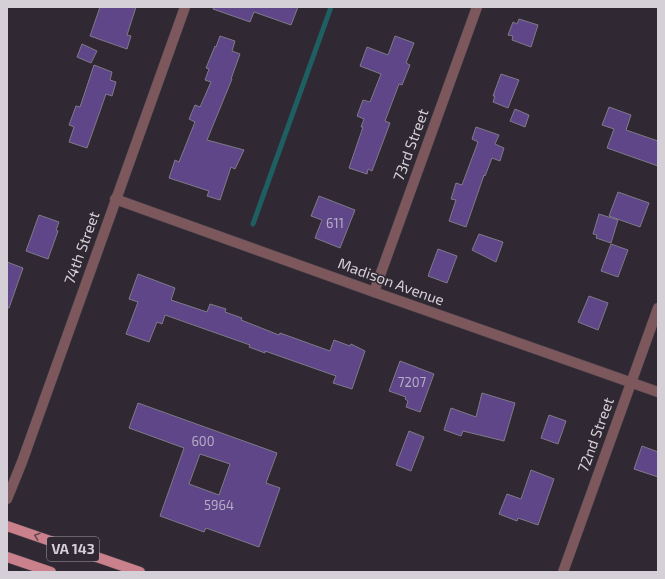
<svg xmlns="http://www.w3.org/2000/svg" width="665" height="579" font-family="'Exo 2',sans-serif">
	<style>
		.lines { fill: none; stroke-linecap: round; stroke-linejoin: round }
		.stream { stroke: #1e6062; stroke-width: 5 }
		.building { fill: #5f4689; stroke: #7e7a88; fill-rule: evenodd }
		.minor-casing { stroke: #4a444d; stroke-width: 11 }
		.major-casing { stroke: #4a444d; stroke-width: 11 }
		.minor { stroke: #7c585c; stroke-width: 10 }
		.major { stroke: #cb818b; stroke-width: 10 }
		.oneway { stroke: #664852 }
		.labels { text-anchor: middle; stroke-width: 3; stroke-linejoin: round; paint-order: stroke }
		.number-label { font-size: 13px; fill: #b8aec4 }
		.shield { fill: #302933; stroke: #a49ea6; stroke-width: 1 }
		.shield-label { font-size: 14px; font-weight: bold; fill: #d5d0d7 }
		.street-label { font-size: 15px; fill: #d5d0d7; stroke: #302933 }
	</style>
	<rect width="100%" height="100%" fill="#302933"/>
	<g class="lines">
		<path class="stream" d="M 253,224 L 331,7"/>
	</g>
	<g class="building">
		<path d="M 100,7 L 136,7 L 127,35 L 131,36 L 127,49 L 90,36 Z"/>
		<path d="M 214,7 L 298,7 L 291,25 L 254,12 L 250,22 L 213,9 Z"/>
		<path d="M 519,19 L 538,25 L 531,47 L 512,40 L 513,36 L 508,35 L 513,22 L 517,24 Z"/>
		<path d="M 220,36 L 235,41 L 232,51 L 240,54 L 231,79 L 232,79 L 207,140 L 244,150 L 235,169 L 231,167 L 220,200 L 207,196 L 209,191 L 169,178 L 175,160 L 179,162 L 195,122 L 189,119 L 195,105 L 200,107 L 211,82 L 205,80 L 209,69 L 206,68 L 215,46 L 216,47 Z"/>
		<path d="M 395,36 L 414,43 L 406,63 L 410,65 L 402,85 L 399,84 L 385,121 L 390,123 L 372,171 L 368,169 L 367,174 L 349,168 L 363,127 L 361,127 L 364,119 L 357,116 L 363,100 L 370,102 L 381,74 L 360,66 L 367,47 L 388,55 Z"/>
		<path d="M 82,44 L 97,51 L 91,63 L 77,57 Z"/>
		<path d="M 94,65 L 112,72 L 110,80 L 116,82 L 112,96 L 106,94 L 87,148 L 69,142 L 74,127 L 69,125 L 76,106 L 80,107 Z"/>
		<path d="M 501,74 L 519,80 L 508,108 L 493,102 L 495,96 L 493,96 Z"/>
		<path d="M 609,107 L 631,115 L 626,130 L 658,141 L 658,166 L 607,148 L 614,129 L 602,125 Z"/>
		<path d="M 515,109 L 529,115 L 525,127 L 510,121 Z"/>
		<path d="M 476,127 L 499,135 L 495,144 L 504,148 L 500,161 L 492,158 L 485,176 L 484,175 L 466,227 L 449,221 L 456,200 L 451,199 L 456,183 L 462,185 L 478,142 L 472,139 Z"/>
		<path d="M 618,192 L 649,203 L 640,227 L 609,216 Z"/>
		<path d="M 319,196 L 355,210 L 340,248 L 315,238 L 322,220 L 311,216 Z"/>
		<path d="M 599,214 L 618,220 L 611,243 L 596,238 L 597,235 L 593,234 Z"/>
		<path d="M 39,215 L 59,222 L 56,230 L 58,231 L 48,259 L 26,251 Z"/>
		<path d="M 479,234 L 503,242 L 496,262 L 472,250 Z"/>
		<path d="M 611,244 L 628,250 L 618,277 L 601,271 Z"/>
		<path d="M 438,249 L 457,256 L 447,283 L 428,276 Z"/>
		<path d="M 7,262 L 23,268 L 9,308 L 7,308 Z"/>
		<path d="M 138,274 L 175,288 L 171,300 L 207,312 L 210,304 L 226,309 L 225,312 L 242,318 L 241,320 L 279,335 L 280,333 L 330,351 L 334,340 L 350,346 L 351,344 L 365,351 L 352,389 L 333,383 L 336,376 L 265,351 L 265,353 L 249,347 L 250,345 L 165,315 L 162,324 L 157,322 L 149,342 L 126,334 L 138,302 L 129,299 Z"/>
		<path d="M 589,296 L 608,303 L 598,330 L 578,322 Z"/>
		<path d="M 400,361 L 434,374 L 420,412 L 406,407 L 408,401 L 405,399 L 406,397 L 389,391 Z"/>
		<path d="M 482,393 L 515,403 L 504,441 L 463,431 L 461,436 L 444,430 L 451,408 L 476,417 Z"/>
		<path d="M 138,403 L 277,453 L 266,483 L 280,488 L 259,547 L 206,528 L 204,532 L 160,516 L 184,448 L 129,428 ZM 200,454 L 230,464 L 219,495 L 189,484 Z"/>
		<path d="M 549,415 L 566,421 L 558,444 L 541,438 Z"/>
		<path d="M 409,431 L 424,437 L 411,471 L 396,465 Z"/>
		<path d="M 642,446 L 658,452 L 658,477 L 634,469 Z"/>
		<path d="M 531,470 L 554,479 L 538,525 L 518,518 L 517,521 L 499,514 L 507,494 L 521,499 Z"/>
	</g>
	<g class="lines">
		<defs>
			<g id="minor">
				<path d="M 115,199 L 374,292 L 658,392"/>
				<path d="M 374,292 L 477,7"/>
				<path d="M 7,499 L 22,462 L 185,7"/>
				<path d="M 563,572 L 658,308"/>
			</g>
			<g id="major">
				<path d="M 7,526 L 140,572"/>
				<path d="M 7,557 L 51,572"/>
			</g>
		</defs>
		<use href="#minor" class="minor-casing"/>
		<use href="#major" class="major-casing"/>
		<use href="#minor" class="minor"/>
		<use href="#major" class="major"/>
	</g>
	<defs><path id="oneway-chevron" d="M-2-3.5L2.5 0L-2 3.5" fill="none" stroke-width="1.6" stroke-linecap="round" stroke-linejoin="round"/></defs>
	<use class="oneway" href="#oneway-chevron" transform="translate(37 536) rotate(-161)"/>
	<g class="labels">
		<g class="number-label">
			<text x="335" y="228">611</text>
			<text x="412" y="387">7207</text>
			<text x="203" y="446">600</text>
			<text x="219" y="510">5964</text>
		</g>
		<rect class="shield" x="47" y="537" width="52" height="24" rx="3"/>
		<g class="shield-label">
			<text x="73" y="554">VA 143</text>
		</g>
		<g class="street-label">
			<text transform="translate(411 145) rotate(-70)" y="5">73rd Street</text>
			<text transform="translate(82 248) rotate(-70)" y="5">74th Street</text>
			<text transform="translate(391 282) rotate(20)" y="5">Madison Avenue</text>
			<text transform="translate(596 435) rotate(-70)" y="5">72nd Street</text>
		</g>
	</g>
	<rect width="665" height="579" fill="none" stroke="#d5d0d7" stroke-width="16"/>
</svg>
